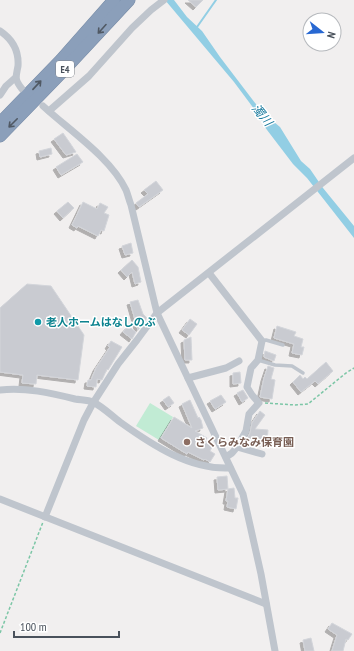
<svg xmlns="http://www.w3.org/2000/svg" width="354" height="651" font-family="'PT Sans Narrow','Noto Sans JP',sans-serif">
	<style>
		.green { fill: #c1ebd4 }
		.water { fill: #92cee4 }
		.lines { fill: none; stroke-linecap: round; stroke-linejoin: round }
		.stream { stroke: #92cee4; stroke-width: 2 }
		.building { fill: #c9cbd1; stroke: #d3d5da; filter: url(#shadow) }
		.motorway-casing { stroke: #768aa5; stroke-width: 13 }
		.path { stroke: #7cc6a6; stroke-width: 1.5; stroke-dasharray: 3 2; stroke-linecap: butt }
		.service { stroke: #bfc5cd; stroke-width: 3.5 }
		.minor { stroke: #bfc5cd; stroke-width: 7 }
		.motorway { stroke: #8b9fba; stroke-width: 12 }
		.oneway { stroke: #505964 }
		.culture-dot { fill: #0f9aa8; stroke: #fff; stroke-width: 1.5 }
		.education-dot { fill: #8d6e63; stroke: #fff; stroke-width: 1.5 }
		.labels { text-anchor: middle; stroke-width: 3; stroke-linejoin: round; paint-order: stroke }
		.shield { fill: #fff; stroke: #80858c; stroke-width: 1 }
		.shield-label { font-size: 10px; font-weight: bold; fill: #49515b }
		.culture-label { font-size: 11px; font-weight: bold; fill: #0d838f; stroke: #fff; text-anchor: start }
		.education-label { font-size: 11px; font-weight: bold; fill: #785e54; stroke: #fff; text-anchor: start }
		.water-label { font-size: 12px; font-style: italic; fill: #187a9e; stroke: #fff }
	</style>
	<defs>
		<filter id="shadow"><feDropShadow dx="-3" dy="3" stdDeviation="0" flood-color="#0004"/></filter>
	</defs>
	<rect width="100%" height="100%" fill="#f1efef"/>
	<path class="green" d="M 150,403 L 173,417 L 159,440 L 136,426 Z"/>
	<path class="water" d="M 165,0 L 174,0 L 187,17 L 202,31 L 220,57 L 262,112 L 280,127 L 301,161 L 310,169 L 323,188 L 354,226 L 354,238 L 307,178 L 293,164 L 264,126 L 260,117 L 234,82 Z"/>
	<g class="lines">
		<path class="stream" d="M 197,27 L 216,0"/>
	</g>
	<g class="building">
		<path d="M 188,0 L 203,0 L 196,7 Z"/>
		<path d="M 63,133 L 70,143 L 76,152 L 66,155 L 54,139 Z"/>
		<path d="M 51,148 L 52,154 L 40,157 L 39,151 Z"/>
		<path d="M 77,154 L 83,162 L 61,175 L 56,167 Z"/>
		<path d="M 156,181 L 163,190 L 139,207 L 136,203 L 148,194 L 144,190 Z"/>
		<path d="M 68,202 L 74,208 L 63,218 L 57,211 Z"/>
		<path d="M 83,202 L 97,209 L 100,203 L 108,207 L 104,213 L 109,215 L 104,231 L 101,230 L 98,236 L 78,226 L 77,228 L 72,225 Z"/>
		<path d="M 131,243 L 133,253 L 125,255 L 122,246 Z"/>
		<path d="M 132,260 L 138,267 L 141,282 L 135,284 L 132,272 L 127,277 L 121,270 Z"/>
		<path d="M 27,284 L 51,286 L 84,335 L 78,380 L 37,375 L 36,384 L 22,383 L 23,375 L 0,372 L 0,308 Z"/>
		<path d="M 138,300 L 143,314 L 147,318 L 138,330 L 130,302 Z"/>
		<path d="M 190,319 L 197,324 L 189,335 L 182,330 Z"/>
		<path d="M 128,326 L 136,332 L 132,339 L 123,332 Z"/>
		<path d="M 277,326 L 296,332 L 294,336 L 303,339 L 301,347 L 304,347 L 302,355 L 292,353 L 294,344 L 274,338 Z"/>
		<path d="M 191,337 L 192,360 L 185,360 L 184,340 Z"/>
		<path d="M 111,341 L 122,347 L 108,370 L 107,369 L 102,380 L 97,379 L 96,387 L 87,386 L 88,380 L 91,380 L 96,368 L 110,347 L 108,346 Z"/>
		<path d="M 265,351 L 276,355 L 274,361 L 264,357 Z"/>
		<path d="M 326,362 L 333,371 L 318,384 L 315,381 L 301,392 L 293,382 L 300,375 L 303,379 L 305,377 L 307,379 Z"/>
		<path d="M 268,366 L 274,368 L 271,379 L 275,380 L 272,399 L 260,397 L 264,378 Z"/>
		<path d="M 240,372 L 241,383 L 233,384 L 233,373 Z"/>
		<path d="M 243,390 L 248,398 L 242,402 L 237,393 Z"/>
		<path d="M 221,395 L 226,402 L 215,409 L 210,401 Z"/>
		<path d="M 169,396 L 174,403 L 168,407 L 163,400 Z"/>
		<path d="M 190,400 L 198,418 L 199,417 L 201,420 L 203,428 L 195,431 L 207,438 L 205,441 L 213,445 L 210,451 L 215,454 L 210,462 L 205,459 L 204,460 L 188,452 L 187,454 L 161,438 L 174,417 L 192,428 L 182,404 Z"/>
		<path d="M 260,411 L 265,415 L 255,429 L 268,430 L 267,443 L 253,442 L 252,444 L 245,442 L 250,433 L 252,423 Z"/>
		<path d="M 227,476 L 228,489 L 234,488 L 235,498 L 238,498 L 236,509 L 227,507 L 228,501 L 226,501 L 228,489 L 218,490 L 217,477 Z"/>
		<path d="M 332,623 L 352,634 L 348,640 L 346,639 L 343,651 L 332,651 L 337,635 L 328,629 Z"/>
		<path d="M 311,638 L 314,651 L 305,651 L 303,640 Z"/>
	</g>
	<g class="lines">
		<defs>
			<g id="motorway">
				<path d="M 0,123 L 61,60 L 114,0"/>
				<path d="M 0,136 L 62,72 L 129,0"/>
			</g>
		</defs>
		<use href="#motorway" class="motorway-casing"/>
		<g class="path">
			<path d="M 265,403 L 295,405 L 308,404 L 346,373 L 354,368"/>
			<path d="M 0,633 L 43,522"/>
		</g>
		<g class="service">
			<path d="M 262,341 L 266,340 L 283,345"/>
			<path d="M 258,360 L 275,365 L 292,366 L 303,373"/>
		</g>
		<g class="minor">
			<path d="M 0,31 C 12,39 19,51 18,66 C 16,77 14,79 22,89"/>
			<path d="M 0,95 L 6,86 L 15,78"/>
			<path d="M 43,106 C 69,130 111,158 126,190 C 128,195 129,200 131,205 L 157,313 L 243,494 L 261,574 L 275,651"/>
			<path d="M 49,111 L 89,76 L 132,28 L 151,10 L 164,0"/>
			<path d="M 209,273 L 262,341 L 258,360 L 251,368 L 247,387 L 252,395 L 259,403 L 249,414 L 246,431 L 237,447 L 232,453 L 226,457"/>
			<path d="M 188,378 L 226,368 L 239,361"/>
			<path d="M 0,390 C 25,387 51,393 75,399 C 81,400 88,400 93,402 C 103,407 112,416 120,422 C 152,445 190,470 230,468"/>
			<path d="M 237,447 L 262,454"/>
			<path d="M 0,499 L 266,604"/>
			<path d="M 45,517 L 84,420 L 93,403 L 118,364 L 137,340 L 157,313 L 354,158"/>
		</g>
		<use href="#motorway" class="motorway"/>
	</g>
	<defs><path id="oneway-shaft" d="M-6 0H5M1.5-3L5.5 0L1.5 3" fill="none" stroke-width="1.6" stroke-linecap="round" stroke-linejoin="round"/></defs>
	<g class="oneway">
		<use href="#oneway-shaft" transform="translate(102 29) rotate(132)"/>
		<use href="#oneway-shaft" transform="translate(37 85) rotate(-47)"/>
		<use href="#oneway-shaft" transform="translate(13 123) rotate(135)"/>
	</g>
	<circle class="culture-dot" cx="38" cy="322" r="4"/>
	<circle class="education-dot" cx="187" cy="442" r="4"/>
	<g class="labels">
		<rect class="shield" x="56" y="61" width="18" height="16" rx="3"/>
		<g class="shield-label">
			<text x="65" y="73">E4</text>
		</g>
		<g class="culture-label">
			<text x="46" y="326">老人ホームはなしのぶ</text>
		</g>
		<g class="education-label">
			<text x="195" y="446">さくらみなみ保育園</text>
		</g>
		<g class="water-label">
			<text transform="translate(262 115) rotate(51)" y="4">濁川</text>
		</g>
	</g>
	<g transform="translate(322 32) rotate(107)"><circle r="19" fill="#ffffff" stroke="#b6b9bd"/>
	<path d="M0-3L7 15L0 10L-7 15Z" fill="#2868d2"/>
	<text y="-6" font-size="11" font-weight="bold" text-anchor="middle" fill="#49515b">N</text>
	</g>
	<path d="M14 631v6h105v-6" fill="none" stroke="#49515b" stroke-width="2"/>
	<text x="20" y="631" font-size="12" fill="#49515b" stroke="#ffffff" stroke-width="3" paint-order="stroke">100 m</text>
</svg>
